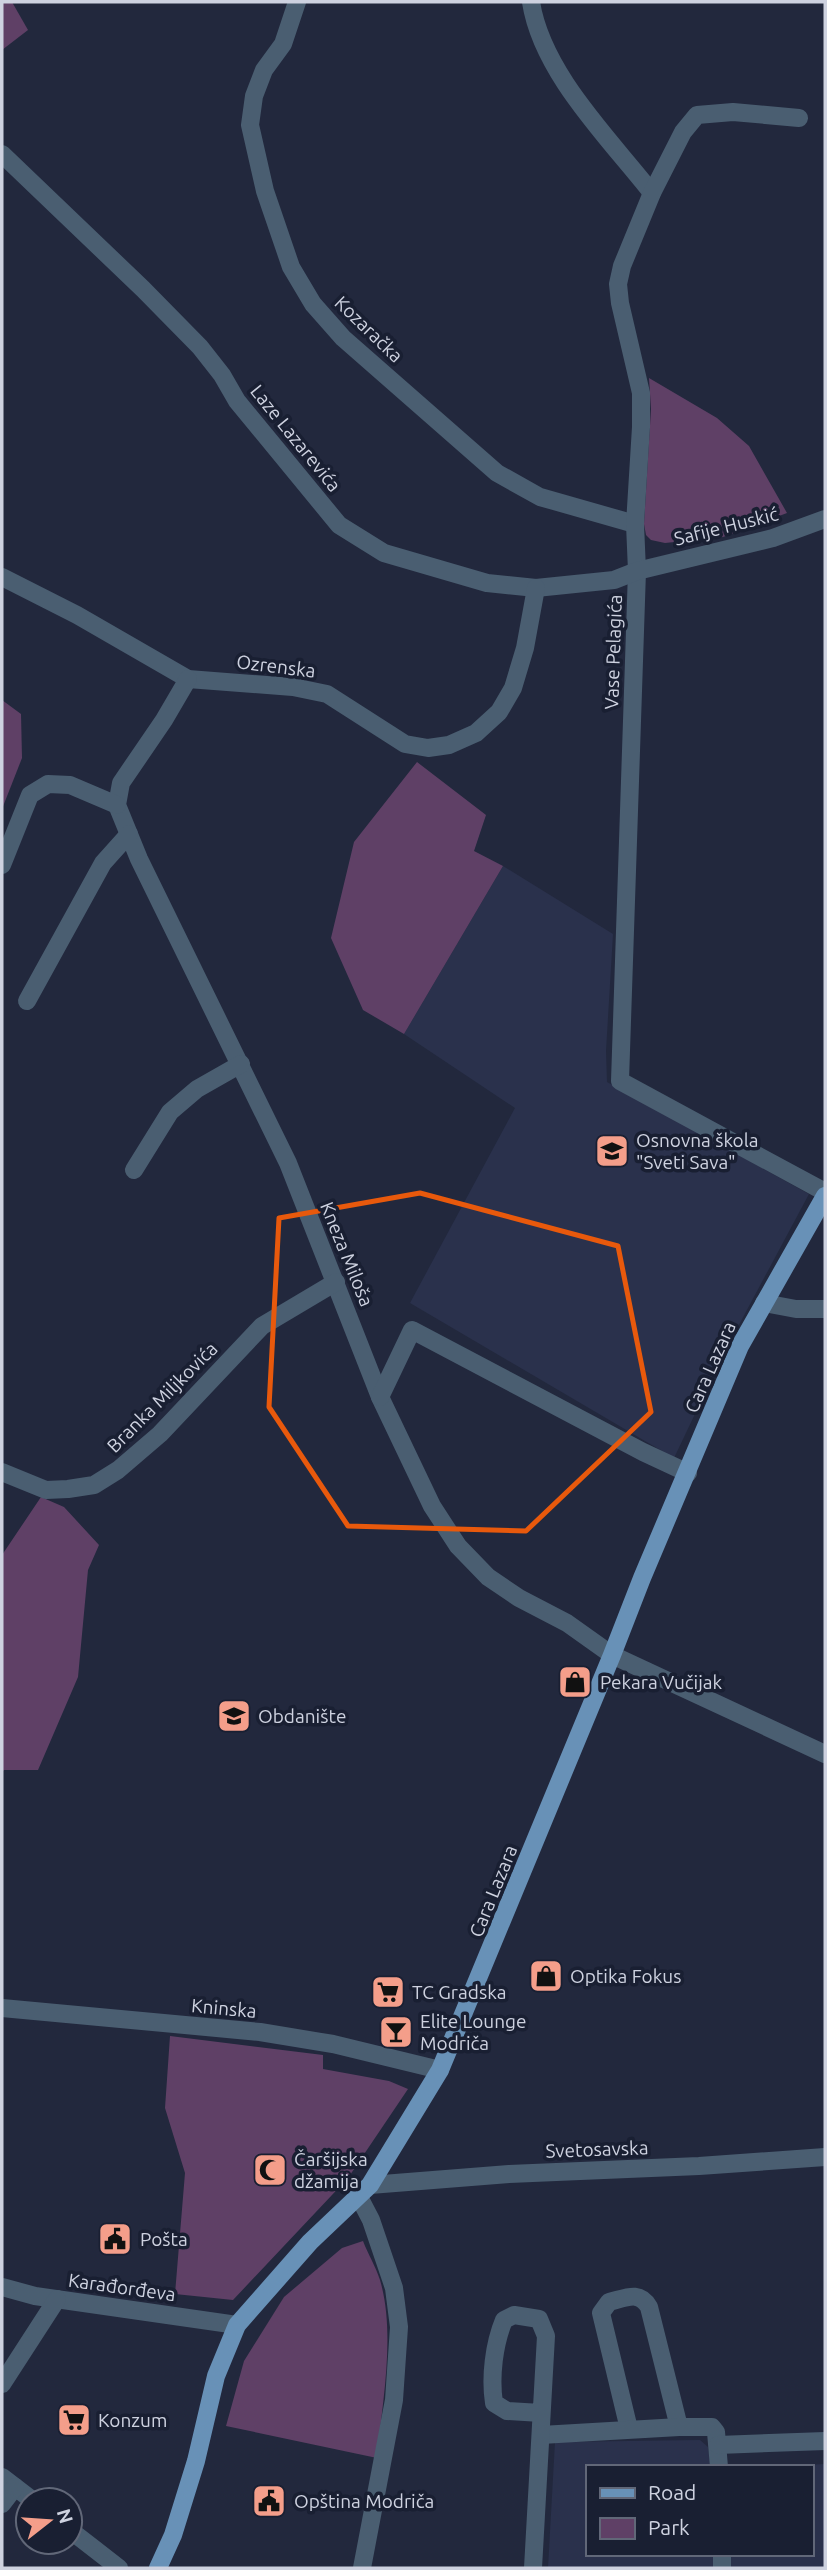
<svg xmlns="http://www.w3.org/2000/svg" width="827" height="2570" font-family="Ubuntu,sans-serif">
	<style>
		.built { fill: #2a314c }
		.green { fill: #5f4066 }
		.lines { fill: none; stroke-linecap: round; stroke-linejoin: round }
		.minor { stroke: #4a5e71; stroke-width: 18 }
		.major { stroke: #6891b7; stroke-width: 18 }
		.marked { fill: none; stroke: #e8590c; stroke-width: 5; stroke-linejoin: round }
		.labels { text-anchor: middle; stroke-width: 7; stroke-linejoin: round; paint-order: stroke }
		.street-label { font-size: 19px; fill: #ced2e0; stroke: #191f32 }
		.poi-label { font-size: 19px; fill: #ced2e0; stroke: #191f32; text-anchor: start }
	</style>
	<rect width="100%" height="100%" fill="#22283d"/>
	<g class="built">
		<path d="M 503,866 L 613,934 L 606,1051 L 607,1082 L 809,1194 L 725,1351 L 674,1458 L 410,1303 L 515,1108 L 404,1034 Z"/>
		<path d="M 700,2440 L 708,2447 L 711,2467 L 587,2467 L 587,2554 L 811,2554 L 811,2467 L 766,2467 L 825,2464 L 825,2568 L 548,2568 L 555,2442 Z"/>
	</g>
	<g class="green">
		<path d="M 2,2 L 12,2 L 28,30 L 2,50 Z"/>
		<path d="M 649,378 L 717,418 L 749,446 L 787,513 L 723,537 L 665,543 L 651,540 L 646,535 L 644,524 L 651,409 Z"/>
		<path d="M 2,700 L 21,714 L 22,758 L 2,809 Z"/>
		<path d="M 417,762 L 486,815 L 474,851 L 503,866 L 404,1034 L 363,1010 L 331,938 L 354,842 Z"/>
		<path d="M 41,1497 L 64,1507 L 99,1545 L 88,1570 L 78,1677 L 38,1770 L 4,1770 L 2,1772 L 2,1555 Z"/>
		<path d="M 170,2036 L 323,2055 L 323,2069 L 389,2081 L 408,2089 L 348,2178 L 233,2300 L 175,2294 L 185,2173 L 165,2108 Z"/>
		<path d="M 363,2241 C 368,2254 376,2267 380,2280 C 396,2334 382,2403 377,2458 L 226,2426 L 244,2361 L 284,2297 L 342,2248 Z"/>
	</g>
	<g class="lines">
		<g class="minor">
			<path d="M 297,2 L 283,44 L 264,70 L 254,96 L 250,125 L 265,191 L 291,267 L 313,304 L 343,338 L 497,473 L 540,497 L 635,524"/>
			<path d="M 531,2 C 542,73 609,138 652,193"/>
			<path d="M 799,118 L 733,112 L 697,115 L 683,132 L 652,193 L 622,266 L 618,284 L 620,303 L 641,393 L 641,427 L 635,524 L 637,571 L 620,1081 L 825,1192"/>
			<path d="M 2,154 L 143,289 L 200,347 L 222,375 L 237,401 L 339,525 L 384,553 L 487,583 L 536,588 L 614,580 L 637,571 L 773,538 L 825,519"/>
			<path d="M 2,577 L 77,615 L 188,679 L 293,687 L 327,694 L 405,744 L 428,748 L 449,745 L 476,733 L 499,712 L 513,688 L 525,648 L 536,588"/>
			<path d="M 188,679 L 164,720 L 121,783 L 117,805 L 139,859 L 288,1163 L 380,1397 L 432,1506 L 458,1546 L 488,1577 L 519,1598 L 567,1623 L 612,1655 L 825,1754"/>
			<path d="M 2,865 L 30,795 L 48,784 L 70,785 L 117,805"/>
			<path d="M 27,1001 L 103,863 L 129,834"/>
			<path d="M 134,1170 L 170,1112 L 197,1089 L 241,1064"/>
			<path d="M 764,1303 L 796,1309 L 825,1309"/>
			<path d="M 380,1397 L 412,1330 L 643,1452 L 688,1473"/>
			<path d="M 2,1472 L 46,1490 L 68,1489 L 94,1485 L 118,1470 L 160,1434 L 262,1326 L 336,1282"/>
			<path d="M 2,2008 L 260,2032 L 333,2044 L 440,2070"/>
			<path d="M 370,2185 L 509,2174 L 699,2166 L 825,2157"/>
			<path d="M 359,2197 L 371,2220 L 394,2288 L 399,2327 L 394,2400 L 362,2568"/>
			<path d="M 2,2287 L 35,2296 L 237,2325"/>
			<path d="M 2,2384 L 57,2299"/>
			<path d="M 629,2429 L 601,2313 L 609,2302 C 626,2298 639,2290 649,2307 L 679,2427"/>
			<path d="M 541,2435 L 679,2427 L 712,2427 L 716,2432 L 719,2467"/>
			<path d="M 718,2445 L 825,2441"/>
			<path d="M 2,2477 L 32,2500"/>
			<path d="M 2,2504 L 15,2487"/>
			<path d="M 70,2530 L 119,2568"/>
			<path d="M 722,2554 L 722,2568"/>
			<path d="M 533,2568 L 546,2336 L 539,2319 L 514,2315 L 504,2320 C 494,2344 490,2377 494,2403 L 507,2411 L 541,2413"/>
		</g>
		<path class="major" d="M 158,2568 L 173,2535 L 196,2461 L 216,2376 L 237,2325 L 310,2242 L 370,2185 L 440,2070 L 612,1655 L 642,1578 L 740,1346 L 825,1196"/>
	</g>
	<path class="marked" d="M 420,1193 L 618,1246 L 651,1412 L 526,1531 L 348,1526 L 269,1407 L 279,1218 Z"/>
	<defs>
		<symbol id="school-square" viewBox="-11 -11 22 22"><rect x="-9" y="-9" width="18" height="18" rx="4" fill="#f49e8a" stroke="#191f32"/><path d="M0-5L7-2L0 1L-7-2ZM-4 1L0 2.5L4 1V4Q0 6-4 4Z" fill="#111"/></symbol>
		<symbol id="shop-square" viewBox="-11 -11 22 22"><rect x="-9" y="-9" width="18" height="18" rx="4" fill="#f49e8a" stroke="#191f32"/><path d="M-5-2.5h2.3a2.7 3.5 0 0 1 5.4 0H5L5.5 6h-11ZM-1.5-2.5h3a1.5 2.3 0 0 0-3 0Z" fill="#111"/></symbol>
		<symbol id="supermarket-square" viewBox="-11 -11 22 22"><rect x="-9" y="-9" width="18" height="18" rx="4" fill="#f49e8a" stroke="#191f32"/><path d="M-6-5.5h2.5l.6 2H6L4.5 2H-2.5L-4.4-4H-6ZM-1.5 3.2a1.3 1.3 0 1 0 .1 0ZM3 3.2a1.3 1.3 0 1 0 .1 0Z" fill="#111"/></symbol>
		<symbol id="bar-square" viewBox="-11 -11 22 22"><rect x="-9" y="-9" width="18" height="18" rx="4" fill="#f49e8a" stroke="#191f32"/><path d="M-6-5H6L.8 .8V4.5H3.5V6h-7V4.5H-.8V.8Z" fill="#111"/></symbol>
		<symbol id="mosque-square" viewBox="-11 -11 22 22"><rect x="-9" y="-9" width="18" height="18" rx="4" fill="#f49e8a" stroke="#191f32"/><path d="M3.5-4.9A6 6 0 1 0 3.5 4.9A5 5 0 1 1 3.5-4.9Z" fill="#111"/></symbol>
		<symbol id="civic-square" viewBox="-11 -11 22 22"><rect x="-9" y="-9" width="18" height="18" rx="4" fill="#f49e8a" stroke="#191f32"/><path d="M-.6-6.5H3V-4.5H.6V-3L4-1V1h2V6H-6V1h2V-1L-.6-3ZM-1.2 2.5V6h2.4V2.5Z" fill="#111"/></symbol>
	</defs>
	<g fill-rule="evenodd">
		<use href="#school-square" x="593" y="1132" width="38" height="38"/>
		<use href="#shop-square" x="556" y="1663" width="38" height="38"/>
		<use href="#school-square" x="215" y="1697" width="38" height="38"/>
		<use href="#shop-square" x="527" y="1957" width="38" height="38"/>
		<use href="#supermarket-square" x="369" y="1973" width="38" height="38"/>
		<use href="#bar-square" x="377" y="2013" width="38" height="38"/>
		<use href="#mosque-square" x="251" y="2151" width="38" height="38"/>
		<use href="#civic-square" x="96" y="2220" width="38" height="38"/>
		<use href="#supermarket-square" x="55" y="2401" width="38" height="38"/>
		<use href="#civic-square" x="250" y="2482" width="38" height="38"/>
	</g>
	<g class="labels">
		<g class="street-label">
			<text transform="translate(369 329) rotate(44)" y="7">Kozaračka</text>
			<text transform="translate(296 438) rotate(51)" y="7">Laze Lazarevića</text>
			<text transform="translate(726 526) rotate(-14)" y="7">Safije Huskić</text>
			<text transform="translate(613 652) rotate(-88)" y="7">Vase Pelagića</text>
			<text transform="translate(276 666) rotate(7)" y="7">Ozrenska</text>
			<text transform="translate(347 1254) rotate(68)" y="7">Kneza Miloša</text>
			<text transform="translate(710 1367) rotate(-66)" y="7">Cara Lazara</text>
			<text transform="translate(162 1397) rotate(-45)" y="7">Branka Miljkovića</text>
			<text transform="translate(493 1891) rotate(-68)" y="7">Cara Lazara</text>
			<text transform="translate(224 2008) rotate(5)" y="7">Kninska</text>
			<text transform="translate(597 2149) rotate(-2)" y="7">Svetosavska</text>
			<text transform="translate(122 2287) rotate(8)" y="7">Karađorđeva</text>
		</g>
		<g class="poi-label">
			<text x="636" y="1147">Osnovna škola<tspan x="636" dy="22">"Sveti Sava"</tspan></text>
			<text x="600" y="1689">Pekara Vučijak</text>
			<text x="258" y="1723">Obdanište</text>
			<text x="570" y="1983">Optika Fokus</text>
			<text x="412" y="1999">TC Gradska</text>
			<text x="420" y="2028">Elite Lounge<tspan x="420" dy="22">Modriča</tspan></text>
			<text x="294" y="2166">Čaršijska<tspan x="294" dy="22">džamija</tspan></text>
			<text x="140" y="2246">Pošta</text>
			<text x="98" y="2427">Konzum</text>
			<text x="294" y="2508">Opština Modriča</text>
		</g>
	</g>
	<rect width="827" height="2570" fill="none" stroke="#ced2e0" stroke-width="7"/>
	<rect x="586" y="2465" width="228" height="91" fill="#191f32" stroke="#616778" stroke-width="2"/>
	<rect x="600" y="2488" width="35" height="10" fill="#6891b7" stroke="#616778" stroke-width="2"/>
	<text x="648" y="2500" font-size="21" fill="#ced2e0">Road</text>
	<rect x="600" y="2518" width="35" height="21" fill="#5f4066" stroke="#616778" stroke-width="2"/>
	<text x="648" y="2535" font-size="21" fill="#ced2e0">Park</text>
	<g transform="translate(49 2521) rotate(73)"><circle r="33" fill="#191f32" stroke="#616778" stroke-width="2"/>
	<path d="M0-5L12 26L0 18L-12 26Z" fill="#f49e8a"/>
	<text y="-10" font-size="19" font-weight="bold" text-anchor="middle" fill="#ced2e0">N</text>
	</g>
</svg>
